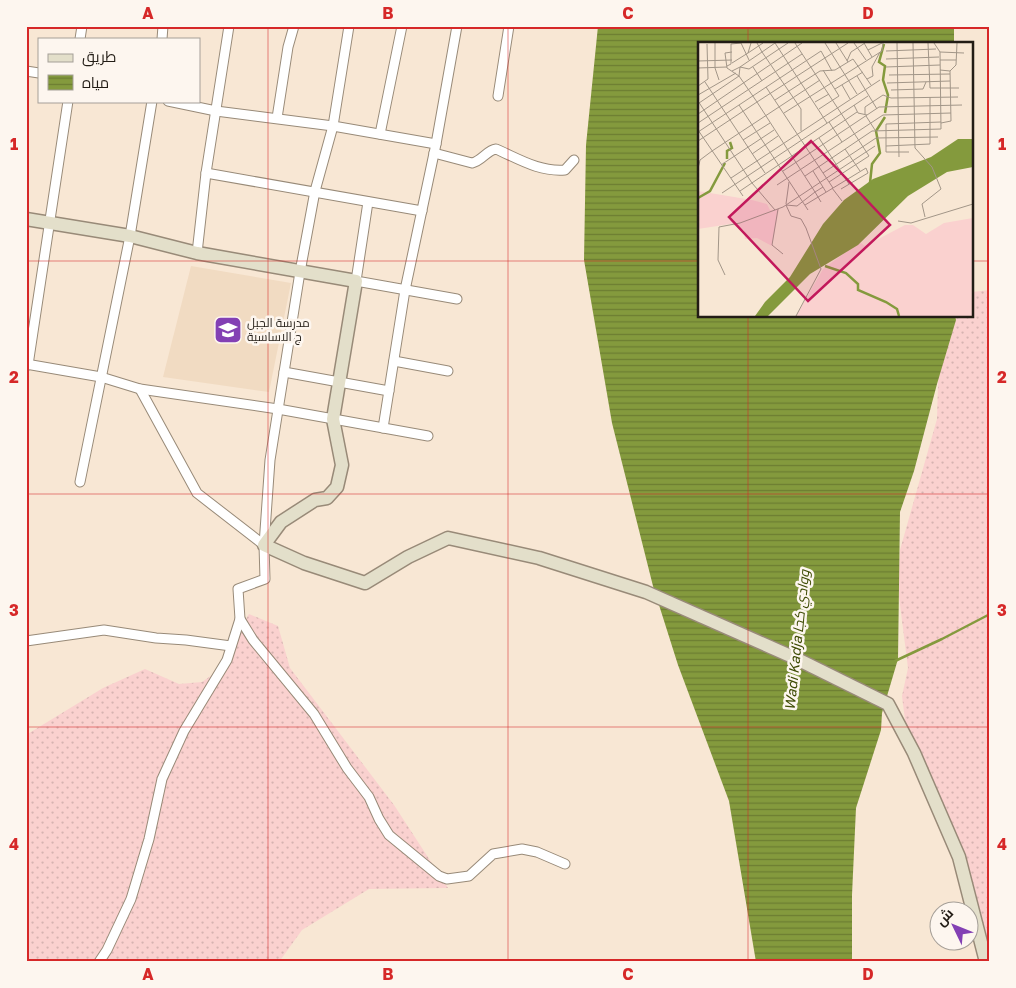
<svg xmlns="http://www.w3.org/2000/svg" width="1016" height="988" font-family="'Golos Text',Cairo,sans-serif">
	<style>
		.built { fill: #f1dbc2 }
		.grass { fill: url(#grass-dots) }
		.water { fill: url(#water-rules) }
		.lines { fill: none; stroke-linecap: round; stroke-linejoin: round }
		.stream { stroke: #849a3d; stroke-width: 2.5 }
		.minor-casing { stroke: #988a78; stroke-width: 11 }
		.secondary-casing { stroke: #988a78; stroke-width: 15 }
		.minor { stroke: #fff; stroke-width: 9 }
		.secondary { stroke: #e3dfca; stroke-width: 12 }
		.grid { fill: none; stroke: #d62828; stroke-width: 1; stroke-opacity: 0.55 }
		.labels { text-anchor: middle; stroke-width: 5; stroke-linejoin: round; paint-order: stroke }
		.poi-label { font-size: 12px; fill: #221c15; stroke: #fdf6ef; text-anchor: start }
		.water-label { font-size: 14px; font-style: italic; fill: #3f4c05; stroke: #fdf6ef }
		.inset-river { fill: none; stroke: #849a3d; stroke-width: 2.5 }
		.inset-road { fill: none; stroke: #a29688; stroke-width: 1 }
		.view { fill: #c2185b; fill-opacity: 0.15; stroke: #c2185b; stroke-width: 2.5 }
		.inset-edge { fill: none; stroke: #221c15; stroke-width: 2.5 }
		.neatline { fill: none; stroke: #d62828; stroke-width: 2 }
		.grid-label { font-size: 16px; text-anchor: middle; font-weight: bold; fill: #d62828 }
	</style>
	<defs>
		<pattern id="grass-dots" width="8" height="8" patternUnits="userSpaceOnUse" patternTransform="scale(1.25)"><rect width="8" height="8" fill="#fad1cf"/><path d="M2 2h.1M6 6h.1" fill="none" stroke="#d6b3b1" stroke-width="1.8" stroke-linecap="round"/></pattern>
		<pattern id="water-rules" width="6" height="5" patternUnits="userSpaceOnUse" patternTransform="scale(1.25)"><rect width="6" height="5" fill="#849a3d"/><path d="M0 2.5h6" fill="none" stroke="#6c7d32"/></pattern>
	</defs>
	<rect width="100%" height="100%" fill="#f8e7d4"/>
	<path class="built" d="M 191,266 L 291,283 L 269,392 L 163,377 Z"/>
	<g class="grass">
		<path d="M 990,290 L 990,962 L 959,857 L 907,736 L 902,696 L 908,668 L 898,589 L 900,550 L 937,419 L 939,353 L 956,316 L 972,316 L 972,292 Z"/>
		<path d="M 249,614 L 278,626 L 290,668 L 394,805 L 448,888 L 369,889 L 302,930 L 279,962 L 26,962 L 26,735 L 103,688 L 145,669 L 179,684 L 202,682 L 212,675 Z"/>
	</g>
	<path class="water" d="M 598,26 L 954,26 L 954,44 L 700,44 L 700,316 L 955,316 L 956,320 L 937,384 L 914,471 L 900,512 L 898,659 L 882,713 L 881,730 L 856,808 L 852,895 L 852,962 L 756,962 L 729,801 L 678,665 L 653,586 L 612,423 L 584,260 L 586,145 Z"/>
	<g class="lines">
		<path class="stream" d="M 895,661 L 942,639 L 990,614"/>
		<defs>
			<g id="minor">
				<path d="M 80,39 L 82,26"/>
				<path d="M 162,39 L 163,26"/>
				<path d="M 26,71 L 39,73"/>
				<path d="M 498,96 L 509,26"/>
				<path d="M 168,101 L 216,111 L 333,126 L 436,144"/>
				<path d="M 277,118 L 288,47 L 294,26"/>
				<path d="M 380,134 L 402,26"/>
				<path d="M 434,153 L 472,163 C 482,161 487,150 496,149 C 519,159 539,172 565,170 L 574,160"/>
				<path d="M 206,173 L 422,211"/>
				<path d="M 368,202 L 356,281 L 457,299"/>
				<path d="M 197,253 L 206,173 L 229,26"/>
				<path d="M 394,361 L 448,371"/>
				<path d="M 26,364 L 101,377 L 140,389 L 278,409 L 428,436"/>
				<path d="M 28,365 L 68,101"/>
				<path d="M 284,372 L 389,391"/>
				<path d="M 140,389 L 197,493 L 264,545"/>
				<path d="M 383,428 L 405,290 L 436,144 L 457,26"/>
				<path d="M 80,482 L 130,236 L 152,101"/>
				<path d="M 240,619 L 253,640 L 314,714 L 347,768 L 369,797 L 379,819 L 389,835 L 439,876 L 447,879 L 469,876 L 493,854 L 522,849 L 537,852 L 565,864"/>
				<path d="M 26,641 L 104,630 L 156,638 L 186,640 L 231,646"/>
				<path d="M 99,962 L 107,950 L 131,899 L 149,839 L 162,779 L 184,731 L 227,660 L 240,619 L 238,589 L 265,579 L 264,545 L 270,460 L 300,272 L 315,191 L 333,126 L 349,26"/>
			</g>
			<path id="secondary" d="M 26,219 L 130,236 L 197,253 L 356,281 L 333,419 L 342,465 L 337,487 L 327,498 L 315,500 L 281,522 L 264,545 L 304,563 L 365,583 L 408,557 L 448,538 L 539,558 L 646,592 L 795,658 L 888,704 L 914,753 L 959,857 L 986,962"/>
		</defs>
		<use href="#minor" class="minor-casing"/>
		<use href="#secondary" class="secondary-casing"/>
		<use href="#minor" class="minor"/>
		<use href="#secondary" class="secondary"/>
	</g>
	<path class="grid" d="M 268,26 L 268,962M 508,26 L 508,962M 748,26 L 748,44M 26,261 L 700,261M 972,261 L 990,261M 748,316 L 748,962M 26,494 L 990,494M 26,727 L 990,727"/>
	<defs>
		<symbol id="school-square" viewBox="-11 -11 22 22"><rect x="-9" y="-9" width="18" height="18" rx="4" fill="#8340b4" stroke="#fdf6ef"/><path d="M0-5L7-2L0 1L-7-2ZM-4 1L0 2.5L4 1V4Q0 6-4 4Z" fill="#fff"/></symbol>
	</defs>
	<g fill-rule="evenodd">
		<use href="#school-square" x="212" y="314" width="32" height="32"/>
	</g>
	<g class="labels">
		<g class="poi-label">
			<text x="247" y="327">مدرسة الجبل<tspan x="247" dy="14">ج الاساسية</tspan></text>
		</g>
		<g class="water-label">
			<text transform="translate(797 640) rotate(-84)" y="5">Wadi Kadja ووادي كجا</text>
		</g>
	</g>
	<g transform="translate(698 42)">
		<rect width="275" height="275" fill="#f8e7d4"/>
		<path d="M 0,149 L 54,158 L 69,162 L 72,168 L 81,167 L 74,204 L 59,196 L 47,197 L 46,188 L 32,182 L 0,187 ZM 275,176 L 275,274 L 98,274 L 125,227 L 156,204 L 163,201 L 167,204 L 207,183 L 215,183 L 228,192 L 246,181 Z" fill="#fad1cf"/>
		<path d="M 260,97 L 275,97 L 275,125 L 249,130 L 210,154 L 160,203 L 112,232 L 70,274 L 57,274 L 67,260 L 92,235 L 125,182 L 146,158 L 175,137 L 233,115 Z" fill="#849a3d"/>
		<path class="inset-river" d="M 186,2 L 181,20 L 187,24 L 185,38 L 190,53 L 187,71M 29,117 L 29,109 L 34,106 L 32,100M 172,141 L 174,122 L 182,111 L 178,89 L 187,75M 0,156 L 12,149 L 27,121M 127,224 L 148,231 L 160,242 L 160,248 L 188,260 L 199,267 L 201,274"/>
		<path class="inset-road" d="M 17,1 L 17,26 L 21,38M 43,1 L 51,18M 77,1 L 64,10 L 103,67 L 103,89M 77,1 L 129,81M 97,1 L 171,114 L 131,140M 127,1 L 159,52M 138,1 L 150,20M 156,1 L 168,18M 166,1 L 174,15M 199,1 L 201,115M 215,1 L 217,106 L 234,125 L 243,147 L 224,162 L 227,175M 230,1 L 232,46 L 261,46M 170,8 L 184,1M 188,9 L 238,7M 242,10 L 266,11M 50,11 L 65,1M 188,17 L 241,15M 242,18 L 258,18M 0,19 L 34,18M 149,19 L 153,10 L 167,1M 34,21 L 50,11 L 53,1M 29,24 L 33,22 L 33,2 L 43,1M 55,25 L 64,39M 188,25 L 242,23M 0,26 L 29,25M 242,28 L 252,29 L 253,79 L 243,81M 34,29 L 42,25 L 51,27 L 90,1M 252,29 L 258,23 L 259,1M 191,33 L 252,32M 159,34 L 179,67M 169,37 L 175,34 L 174,25 L 182,10M 7,40 L 67,131M 189,41 L 252,39M 144,43 L 152,57M 0,44 L 10,37 L 9,2M 68,45 L 135,146M 137,47 L 165,30M 193,48 L 225,47 L 228,40M 0,53 L 38,31M 77,58 L 122,29 L 137,28 L 155,17 L 173,43M 0,59 L 54,141 L 77,168M 117,60 L 131,52M 1,61 L 41,34 L 42,25 L 64,10 L 59,1M 41,63 L 110,168M 156,63 L 160,71 L 169,73M 121,67 L 141,54 L 125,28M 86,71 L 184,9 L 185,1M 0,72 L 104,1M 167,72 L 167,65 L 185,53 L 193,56 L 260,55M 168,74 L 177,88M 131,80 L 144,100M 0,81 L 104,12M 0,88 L 45,154M 0,90 L 123,9 L 134,29M 121,96 L 151,142M 45,98 L 72,81M 0,99 L 59,60 L 41,34 L 29,26 L 27,11 L 34,10M 188,104 L 232,102 L 232,55M 147,107 L 162,129M 211,110 L 188,110 L 188,82 L 243,80M 54,112 L 80,94M 23,123 L 76,88M 0,127 L 2,118 L 14,109 L 122,38M 85,129 L 181,65 L 264,63M 115,129 L 128,150M 125,131 L 178,96 L 240,95M 107,134 L 174,89 L 243,87 L 242,10 L 236,1M 33,136 L 182,38M 79,143 L 185,73 L 253,71M 134,146 L 144,159M 42,149 L 159,70M 24,151 L 170,54M 123,160 L 117,150 L 125,145M 88,162 L 91,140M 107,163 L 168,126 L 170,131 L 143,147M 80,167 L 74,203 L 85,212M 200,179 L 213,181 L 275,162M 27,233 L 20,218 L 21,185 L 42,181 L 85,165 L 177,104M 98,274 L 123,227 L 108,186 L 103,177 L 93,174 L 88,163 L 99,164 L 117,150 L 59,60 L 150,1"/>
		<path class="view" d="M 113,99 L 192,183 L 110,259 L 31,175 Z"/>
		<rect width="275" height="275" class="inset-edge"/>
	</g>
	<rect width="1016" height="988" fill="none" stroke="#fdf6ef" stroke-width="55"/>
	<rect x="38" y="38" width="162" height="65" fill="#fdf6ef" stroke="#a59f98"/>
	<rect x="48" y="54" width="25" height="8" fill="#e3dfca" stroke="#a59f98"/>
	<text x="82" y="62" font-size="15" fill="#221c15">طريق</text>
	<rect x="48" y="75" width="25" height="15" fill="url(#water-rules)" stroke="#a59f98"/>
	<text x="82" y="88" font-size="15" fill="#221c15">مياه</text>
	<g transform="translate(954 926) rotate(313)"><circle r="24" fill="#fdf6ef" stroke="#a59f98"/>
	<path d="M0-4L9 19L0 12L-9 19Z" fill="#8340b4"/>
	<text y="-8" font-size="14" font-weight="bold" text-anchor="middle" fill="#221c15">ش</text>
	</g>
	<rect x="28" y="28" width="960" height="932" class="neatline"/>
	<g class="grid-label">
		<text x="148" y="19">A</text>
		<text x="388" y="19">B</text>
		<text x="628" y="19">C</text>
		<text x="868" y="19">D</text>
		<text x="14" y="150">1</text>
		<text x="1002" y="150">1</text>
		<text x="14" y="383">2</text>
		<text x="1002" y="383">2</text>
		<text x="14" y="616">3</text>
		<text x="1002" y="616">3</text>
		<text x="14" y="850">4</text>
		<text x="1002" y="850">4</text>
		<text x="148" y="980">A</text>
		<text x="388" y="980">B</text>
		<text x="628" y="980">C</text>
		<text x="868" y="980">D</text>
	</g>
</svg>
